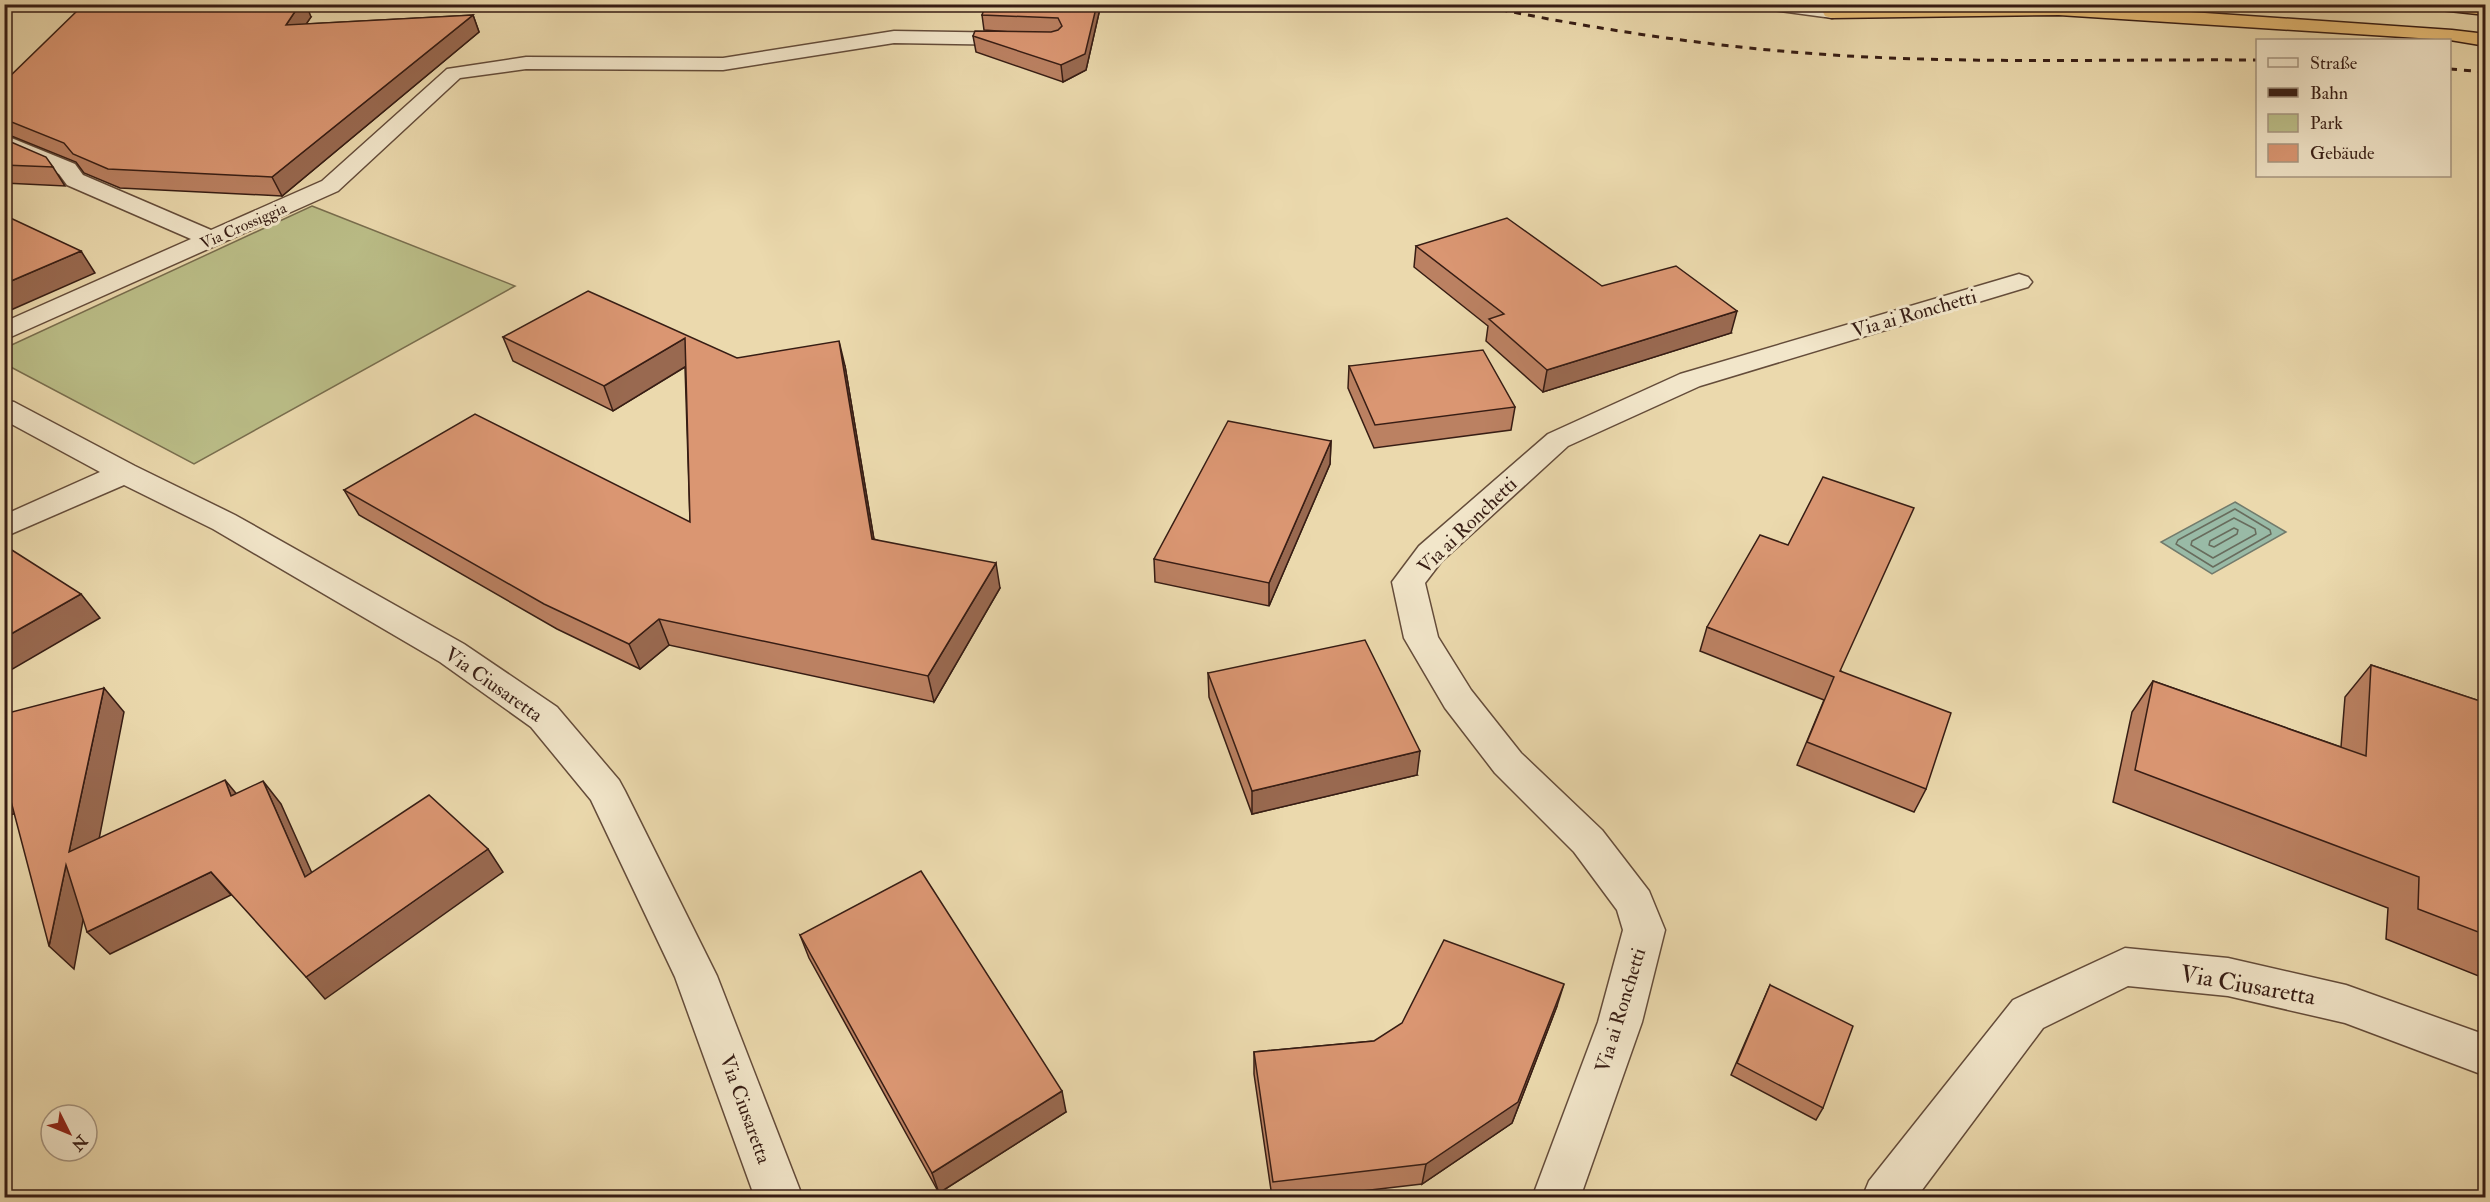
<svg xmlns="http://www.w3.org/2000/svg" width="2490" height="1202" font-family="'IM FELL Double Pica',serif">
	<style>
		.green { fill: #bbbe88; stroke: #796e4e; stroke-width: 1.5 }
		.water { fill: #99baa6; stroke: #727b6c; stroke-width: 1.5 }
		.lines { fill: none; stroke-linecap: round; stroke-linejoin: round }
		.shore { stroke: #686c5d; stroke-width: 1.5 }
		.minor-casing { stroke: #644c3a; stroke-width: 3 }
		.highway-casing { stroke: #371d14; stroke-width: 3 }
		.minor { fill: #f2e6ca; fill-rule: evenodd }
		.highway { fill: #e6bc76; fill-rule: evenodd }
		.rail { stroke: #371d14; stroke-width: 3; stroke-dasharray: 7 7; stroke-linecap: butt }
		.wall { fill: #bb8162; stroke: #371d14; stroke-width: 1.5 }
		.shaded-wall { fill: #996950; stroke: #371d14; stroke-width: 1.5 }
		.building { fill: #da9672; stroke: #371d14; stroke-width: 1.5 }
		.labels { text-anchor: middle; stroke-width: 6; stroke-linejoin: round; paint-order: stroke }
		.far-street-label { font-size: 16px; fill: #371d14; stroke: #f2e6ca }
		.street-label { font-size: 20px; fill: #371d14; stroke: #f2e6ca }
		.near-street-label { font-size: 24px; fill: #371d14; stroke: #f2e6ca }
	</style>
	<rect width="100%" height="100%" fill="#ebd9ad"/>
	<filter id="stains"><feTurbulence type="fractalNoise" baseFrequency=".00333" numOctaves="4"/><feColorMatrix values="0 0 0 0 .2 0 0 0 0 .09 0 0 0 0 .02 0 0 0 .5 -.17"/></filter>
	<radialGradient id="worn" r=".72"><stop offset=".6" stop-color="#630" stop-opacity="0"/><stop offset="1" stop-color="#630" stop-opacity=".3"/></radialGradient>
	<path class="green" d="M 312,206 L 515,286 L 194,464 L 5,364 L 5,348 Z"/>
	<path class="water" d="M 2235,502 L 2286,532 L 2212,574 L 2161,542 Z"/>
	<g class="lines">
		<g class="shore">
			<path d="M 2235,509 L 2270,530 L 2271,534 L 2213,567 L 2176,544 L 2178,540 Z"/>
			<path d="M 2234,518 L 2255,529 L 2256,534 L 2213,558 L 2191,545 L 2192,541 Z"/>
			<path d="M 2234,528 L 2238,530 L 2237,534 L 2214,547 L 2209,545 L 2210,541 Z"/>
		</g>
		<defs>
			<g id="minor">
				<path d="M 1756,4 L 1815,4 L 1839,8 L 1841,12 L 1839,16 L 1832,18 L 1765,9 Z"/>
				<path d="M 894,31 L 1017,33 L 1024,35 L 1027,39 L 1024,43 L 1017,45 L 894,43 L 723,70 L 526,69 L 460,78 L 338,191 L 4,340 L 4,322 L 191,239 L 67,185 L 59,174 L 4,149 L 4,135 L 75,164 L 83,175 L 211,230 L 322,181 L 447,69 L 526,57 L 723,58 Z"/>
				<path d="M 2019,274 L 2028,277 L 2032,282 L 2028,287 L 1700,386 L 1568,446 L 1441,562 L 1425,583 L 1438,637 L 1471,690 L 1521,753 L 1602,830 L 1649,891 L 1665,930 L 1642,1022 L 1580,1198 L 1532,1198 L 1598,1022 L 1623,930 L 1617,910 L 1574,852 L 1495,773 L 1445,708 L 1404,638 L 1392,582 L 1419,546 L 1548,434 L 1680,374 Z"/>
				<path d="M 4,400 L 14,402 L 135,466 L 235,515 L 464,644 L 557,707 L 619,780 L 625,791 L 717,976 L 803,1198 L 755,1198 L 675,977 L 591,800 L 531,727 L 440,662 L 213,529 L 124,485 L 4,537 L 4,515 L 100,472 L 4,420 Z"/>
				<path d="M 2125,948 L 2228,958 L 2346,985 L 2486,1035 L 2486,1076 L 2345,1023 L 2228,996 L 2128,986 L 2043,1028 L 1916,1198 L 1862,1198 L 1869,1181 L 2013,1000 Z"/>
			</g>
			<g id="highway">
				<path d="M 2074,4 L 2452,30 L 2486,34 L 2486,46 L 2450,40 L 2059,15 L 1832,18 L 1825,16 L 1823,12 L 1825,8 L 1832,6 Z"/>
				<path d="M 2422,4 L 2486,4 L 2486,15 L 2431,9 Z"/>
			</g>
		</defs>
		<use href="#minor" class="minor-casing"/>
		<use href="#highway" class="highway-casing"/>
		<use href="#minor" class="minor"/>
		<use href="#highway" class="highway"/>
		<g class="rail">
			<path d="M 1473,4 C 1592,29 1711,47 1832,55 C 1974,64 2116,59 2258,60"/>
			<path d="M 2450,69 L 2486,72"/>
		</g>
	</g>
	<g class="wall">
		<path d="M 1101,4 L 1086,70 L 1063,82 L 976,52 L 973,36 L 1011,32 L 984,30 L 982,15 Z"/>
		<path d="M 187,9 L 311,17 L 306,24 L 473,15 L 479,32 L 282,196 L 120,188 L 84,173 L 76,162 L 4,133 L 4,80 Z"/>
		<path d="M 4,139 L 53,167 L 65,186 L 4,183 Z"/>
		<path d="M 1416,246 L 1602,286 L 1731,333 L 1543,392 L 1486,341 L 1488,326 L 1414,267 Z"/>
		<path d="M 503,337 L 737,358 L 845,366 L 874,539 L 1000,588 L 934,702 L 669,645 L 640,669 L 557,629 L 359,515 L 344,490 L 690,522 L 685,367 L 613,411 L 513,361 Z"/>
		<path d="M 1349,366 L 1515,407 L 1511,430 L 1374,448 L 1348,388 Z"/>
		<path d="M 1331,441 L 1330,464 L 1269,606 L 1155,582 L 1154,559 Z"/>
		<path d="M 1707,627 L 1841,671 L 1926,789 L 1914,812 L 1797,765 L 1824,700 L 1700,651 Z"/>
		<path d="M 2371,665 L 2486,703 L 2486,979 L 2386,939 L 2388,908 L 2113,802 L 2132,712 L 2153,681 L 2341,747 L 2345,697 Z"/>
		<path d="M 1208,673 L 1417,775 L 1252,814 L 1209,697 Z"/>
		<path d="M 800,935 L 1066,1112 L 939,1193 L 809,958 Z"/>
		<path d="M 1770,985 L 1823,1108 L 1816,1120 L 1731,1075 Z"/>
		<path d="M 1557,1006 L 1512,1123 L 1422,1184 L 1310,1197 L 1272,1197 L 1254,1074 L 1254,1052 L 1374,1041 Z"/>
	</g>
	<g class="shaded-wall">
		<path d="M 182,4 L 184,4 L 192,20 L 177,10 Z"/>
		<path d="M 300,4 L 306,4 L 311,17 L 294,42 L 286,25 Z"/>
		<path d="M 1097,4 L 1101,4 L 1086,70 L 1063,82 L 1061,65 Z"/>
		<path d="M 473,15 L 479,32 L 282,196 L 272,177 Z"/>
		<path d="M 81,251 L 95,273 L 4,313 L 4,284 Z"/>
		<path d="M 1737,311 L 1731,333 L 1543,392 L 1547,370 Z"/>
		<path d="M 685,338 L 693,362 L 613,411 L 604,386 Z"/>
		<path d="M 839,341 L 845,366 L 878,564 L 872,539 Z"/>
		<path d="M 1331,441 L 1330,464 L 1269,606 L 1269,583 Z"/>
		<path d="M 996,563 L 1000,588 L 934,702 L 928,676 Z"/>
		<path d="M 81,594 L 100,618 L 4,674 L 4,638 Z"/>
		<path d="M 659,619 L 669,645 L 640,669 L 629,644 Z"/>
		<path d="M 104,688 L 124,712 L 92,875 L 69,852 Z"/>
		<path d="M 1420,751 L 1417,775 L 1252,814 L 1252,791 Z"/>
		<path d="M 225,780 L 244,803 L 231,796 Z"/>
		<path d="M 263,781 L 281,804 L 324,900 L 305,877 Z"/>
		<path d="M 7,786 L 30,809 L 4,817 L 4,787 Z"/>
		<path d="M 488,849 L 503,872 L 325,999 L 306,977 Z"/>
		<path d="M 66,865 L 89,888 L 74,969 L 49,946 Z"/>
		<path d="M 211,872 L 231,895 L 110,954 L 87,932 Z"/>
		<path d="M 1564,984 L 1557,1006 L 1512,1123 L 1422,1184 L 1426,1164 Z"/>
		<path d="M 1062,1091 L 1066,1112 L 939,1193 L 932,1173 Z"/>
	</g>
	<g class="building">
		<path d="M 158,4 L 182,4 L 177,10 L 243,4 L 300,4 L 286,25 L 473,15 L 272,177 L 108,169 L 73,154 L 64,143 L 4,119 L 4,80 L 7,79 L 78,10 Z"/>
		<path d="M 986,4 L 1097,4 L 1085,54 L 1061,65 L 973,36 L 975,31 L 1051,32 L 1058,30 L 1062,26 L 1058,18 L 982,15 Z"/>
		<path d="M 4,139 L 46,157 L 53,167 L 4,165 Z"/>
		<path d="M 4,215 L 81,251 L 4,284 Z"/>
		<path d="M 1507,218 L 1602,286 L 1676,266 L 1737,311 L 1547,370 L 1489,319 L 1504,314 L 1416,246 Z"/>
		<path d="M 588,291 L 737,358 L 839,341 L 872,539 L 996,563 L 928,676 L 659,619 L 629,644 L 544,604 L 344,490 L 475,414 L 690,522 L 685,338 L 604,386 L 503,337 Z"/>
		<path d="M 1483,350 L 1515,407 L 1375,425 L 1349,366 Z"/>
		<path d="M 1228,421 L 1331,441 L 1269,583 L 1154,559 Z"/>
		<path d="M 1823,477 L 1914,508 L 1840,671 L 1951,713 L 1926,789 L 1807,742 L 1834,677 L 1707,627 L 1760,535 L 1788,545 Z"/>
		<path d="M 4,545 L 81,594 L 4,638 Z"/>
		<path d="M 1365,640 L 1420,751 L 1252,791 L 1208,673 Z"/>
		<path d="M 2371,665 L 2486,703 L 2486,935 L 2418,909 L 2419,877 L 2135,770 L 2153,681 L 2366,756 Z"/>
		<path d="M 104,688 L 69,852 L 225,780 L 231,796 L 263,781 L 305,877 L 429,795 L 488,849 L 306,977 L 211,872 L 87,932 L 66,865 L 49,946 L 7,786 L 4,787 L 4,714 Z"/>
		<path d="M 921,871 L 1062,1091 L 932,1173 L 800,935 Z"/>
		<path d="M 1444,940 L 1564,984 L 1518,1102 L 1426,1164 L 1273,1182 L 1254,1052 L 1374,1041 L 1402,1023 Z"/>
		<path d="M 1770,985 L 1853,1026 L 1823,1108 L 1737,1063 Z"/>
	</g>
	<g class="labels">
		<g class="far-street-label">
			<text transform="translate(243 225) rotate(-24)" y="6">Via Crossiggia</text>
		</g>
		<g class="street-label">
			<text transform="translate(1914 313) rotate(-16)" y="7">Via ai Ronchetti</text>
			<text transform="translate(1467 525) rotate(-44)" y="7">Via ai Ronchetti</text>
			<text transform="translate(494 684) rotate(35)" y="7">Via Ciusaretta</text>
			<text transform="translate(1620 1010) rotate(-73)" y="7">Via ai Ronchetti</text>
			<text transform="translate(746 1109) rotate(70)" y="7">Via Ciusaretta</text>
		</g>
		<g class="near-street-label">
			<text transform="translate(2248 985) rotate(10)" y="8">Via Ciusaretta</text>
		</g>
	</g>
	<rect width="2490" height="1202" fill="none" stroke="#ebd9ad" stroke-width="24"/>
	<rect x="6" y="6" width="2478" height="1190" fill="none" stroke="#371d14" stroke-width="3"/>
	<rect x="12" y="12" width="2466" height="1178" fill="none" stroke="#371d14" stroke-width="1.5"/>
	<rect x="2256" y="39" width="195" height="138" fill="#f2e6ca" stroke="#a79681" stroke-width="1.5"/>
	<rect x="2268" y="58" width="30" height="9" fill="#f2e6ca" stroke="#a79681" stroke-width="1.5"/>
	<text x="2310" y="69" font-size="18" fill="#371d14">Straße</text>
	<rect x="2268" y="88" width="30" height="9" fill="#371d14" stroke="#a79681" stroke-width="1.5"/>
	<text x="2310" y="99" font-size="18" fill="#371d14">Bahn</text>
	<rect x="2268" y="114" width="30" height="18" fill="#bbbe88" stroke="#a79681" stroke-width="1.5"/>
	<text x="2310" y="129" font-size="18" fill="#371d14">Park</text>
	<rect x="2268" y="144" width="30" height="18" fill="#da9672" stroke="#a79681" stroke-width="1.5"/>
	<text x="2310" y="159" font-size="18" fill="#371d14">Gebäude</text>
	<g transform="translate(69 1133) rotate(133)"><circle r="28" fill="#f2e6ca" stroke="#a79681" stroke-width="1.5"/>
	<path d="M0-4.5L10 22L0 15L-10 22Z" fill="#8f2418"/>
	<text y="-9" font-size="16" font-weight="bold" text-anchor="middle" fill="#371d14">N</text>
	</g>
	<rect width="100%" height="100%" filter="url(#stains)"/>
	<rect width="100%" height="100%" fill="url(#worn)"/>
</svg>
